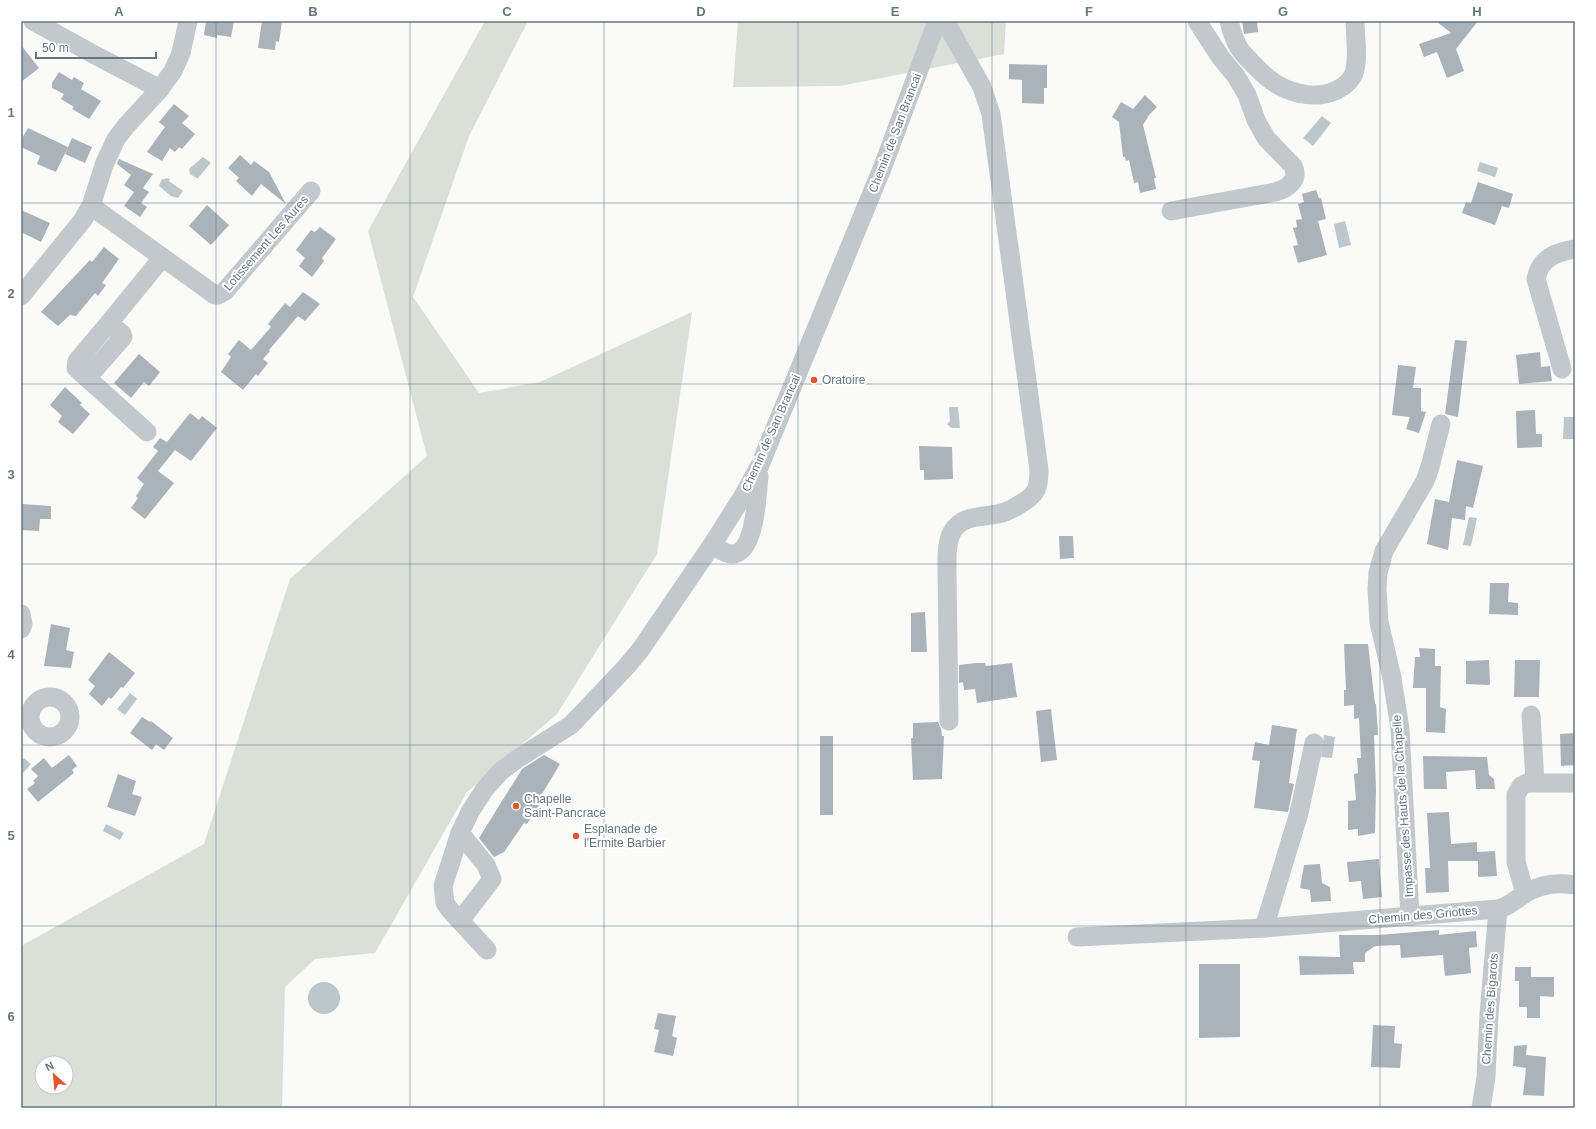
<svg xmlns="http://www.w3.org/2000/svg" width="1596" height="1129" font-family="Arial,sans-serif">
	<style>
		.green { fill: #dadfd7; fill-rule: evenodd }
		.water { fill: #bbc7cb }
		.building { fill: #aab3b9 }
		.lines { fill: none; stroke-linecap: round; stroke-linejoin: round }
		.street { stroke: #c3c8cc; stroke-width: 19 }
		.grid { fill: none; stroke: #657683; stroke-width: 1; stroke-opacity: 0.55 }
		.poi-dot { fill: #e4572e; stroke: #fff; stroke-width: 1.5 }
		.labels { text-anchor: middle; stroke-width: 4; stroke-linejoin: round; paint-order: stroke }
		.street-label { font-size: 12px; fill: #657683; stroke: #fff }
		.poi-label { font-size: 12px; fill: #657683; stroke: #fff; text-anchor: start }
		.neatline { fill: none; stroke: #657683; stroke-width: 1.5 }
		.grid-label { font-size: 13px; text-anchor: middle; font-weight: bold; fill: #657683 }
	</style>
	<rect width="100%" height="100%" fill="#fafaf8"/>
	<g class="green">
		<path d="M 485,21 L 528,21 L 469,136 L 413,297 L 479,393 L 540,382 L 692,312 L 657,554 L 557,714 L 467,792 L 375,953 L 315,959 L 285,987 L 282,1108 L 21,1108 L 21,946 L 204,844 L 290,579 L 427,456 L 368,231 ZM 42,1063 L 66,1063 L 66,1087 L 42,1087 Z"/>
		<path d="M 738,21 L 1006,21 L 1004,54 L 840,86 L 733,87 Z"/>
	</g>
	<g class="water">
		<path d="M 1322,116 L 1331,123 L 1313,146 L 1303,138 Z"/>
		<path d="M 203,157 L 210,162 L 210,164 L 198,178 L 196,178 L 190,174 L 189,169 Z"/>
		<path d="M 1480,162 L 1498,168 L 1495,177 L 1477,171 Z"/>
		<path d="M 165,178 L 170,179 L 169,181 L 183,191 L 178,198 L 171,196 L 159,186 L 162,179 L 165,179 Z"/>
		<path d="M 1345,221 L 1351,245 L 1339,248 L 1334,224 Z"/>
		<path d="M 949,407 L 958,407 L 960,428 L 951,428 L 947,424 L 950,421 Z"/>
		<path d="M 1564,417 L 1575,417 L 1574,439 L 1563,439 Z"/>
		<path d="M 1469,517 L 1477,518 L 1471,546 L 1463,545 Z"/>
		<path d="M 130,693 L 137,699 L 125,715 L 117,709 Z"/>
		<path d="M 1324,735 L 1335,737 L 1332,758 L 1321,757 Z"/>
		<path d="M 24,758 L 31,764 L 21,775 L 21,761 Z"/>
		<path d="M 106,824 L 124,833 L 120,840 L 103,831 Z"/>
		<circle cx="324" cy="998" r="16"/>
	</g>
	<g class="building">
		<path d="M 206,21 L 234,21 L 231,37 L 217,35 L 217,38 L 204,35 Z"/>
		<path d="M 262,21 L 282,21 L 279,42 L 276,41 L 275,50 L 258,48 Z"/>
		<path d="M 1242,21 L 1257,21 L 1258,32 L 1244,34 Z"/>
		<path d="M 1436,21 L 1478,21 L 1456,49 L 1464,71 L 1447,78 L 1437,52 L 1424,57 L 1419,44 L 1451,33 Z"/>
		<path d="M 21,45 L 39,68 L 21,82 Z"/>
		<path d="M 1009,64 L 1047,65 L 1047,88 L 1044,88 L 1044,104 L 1022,103 L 1022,80 L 1009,79 Z"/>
		<path d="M 59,72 L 72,80 L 74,77 L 84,83 L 81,89 L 101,101 L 89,119 L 72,109 L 74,107 L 61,99 L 64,94 L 52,88 L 52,83 Z"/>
		<path d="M 1145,95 L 1157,107 L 1149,115 L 1143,125 L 1156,178 L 1154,178 L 1156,189 L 1140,193 L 1138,182 L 1134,183 L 1129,160 L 1126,161 L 1125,157 L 1123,157 L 1119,122 L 1112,117 L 1121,102 L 1133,109 Z"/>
		<path d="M 174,104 L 189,116 L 182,123 L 195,134 L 182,149 L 179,147 L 175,152 L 170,148 L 162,161 L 147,152 L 165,127 L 159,122 Z"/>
		<path d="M 28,128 L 68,147 L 56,172 L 37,164 L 40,156 L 21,147 L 21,140 Z"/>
		<path d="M 72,138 L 92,147 L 85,163 L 65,154 Z"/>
		<path d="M 240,155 L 251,165 L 254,161 L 269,172 L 286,204 L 261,184 L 252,196 L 236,181 L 239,178 L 228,168 Z"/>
		<path d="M 119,159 L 153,174 L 143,188 L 149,192 L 141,203 L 147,207 L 140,217 L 124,206 L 134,192 L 124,185 L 131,175 L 117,164 Z"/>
		<path d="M 1478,182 L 1513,194 L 1509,208 L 1502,206 L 1495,225 L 1462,213 L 1466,202 L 1471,203 Z"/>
		<path d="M 1316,190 L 1319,198 L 1321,198 L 1326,219 L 1318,221 L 1327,255 L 1298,263 L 1293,246 L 1298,245 L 1293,228 L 1297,227 L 1296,220 L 1302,219 L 1298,204 L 1304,202 L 1302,194 Z"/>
		<path d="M 207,205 L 229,225 L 211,245 L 189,226 Z"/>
		<path d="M 21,210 L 50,223 L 41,242 L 21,232 Z"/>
		<path d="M 320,227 L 336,239 L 322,258 L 324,261 L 312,277 L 299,266 L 305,258 L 296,250 L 311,230 L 315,232 Z"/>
		<path d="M 104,247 L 119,259 L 102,283 L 106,285 L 98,296 L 95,293 L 76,316 L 70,315 L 58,326 L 41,312 L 90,260 L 92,262 Z"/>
		<path d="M 303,292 L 320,304 L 305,321 L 298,316 L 269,350 L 270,351 L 263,359 L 268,363 L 258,376 L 256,374 L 243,390 L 221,372 L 231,357 L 228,354 L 239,340 L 251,350 L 271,327 L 268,324 L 285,303 L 290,307 Z"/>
		<path d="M 1455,340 L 1467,341 L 1458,417 L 1445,414 Z"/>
		<path d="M 1540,352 L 1541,367 L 1550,366 L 1552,381 L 1519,384 L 1516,355 Z"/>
		<path d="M 139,354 L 160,372 L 149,386 L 144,382 L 131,398 L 114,383 Z"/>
		<path d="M 1398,365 L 1416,367 L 1413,388 L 1421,388 L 1421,411 L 1426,412 L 1419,433 L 1406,429 L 1410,417 L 1392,415 Z"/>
		<path d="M 65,387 L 82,403 L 80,405 L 90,414 L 73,434 L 58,422 L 62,416 L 50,405 Z"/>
		<path d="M 1535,410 L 1536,434 L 1542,434 L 1542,447 L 1517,448 L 1516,411 Z"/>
		<path d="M 190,413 L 199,420 L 202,416 L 217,428 L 191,461 L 175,450 L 158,471 L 174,483 L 145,519 L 131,508 L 138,498 L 136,496 L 144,484 L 137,478 L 158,451 L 153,447 L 160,438 L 167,442 Z"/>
		<path d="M 919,446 L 952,447 L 953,479 L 924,480 L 924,470 L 920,470 Z"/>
		<path d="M 1457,460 L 1483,466 L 1473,508 L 1466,506 L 1465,520 L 1452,518 L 1448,550 L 1427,544 L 1435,499 L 1449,502 Z"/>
		<path d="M 21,504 L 51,506 L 51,519 L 40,519 L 39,531 L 21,530 Z"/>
		<path d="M 1059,536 L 1073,536 L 1074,558 L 1060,559 Z"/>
		<path d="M 1490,583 L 1509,583 L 1508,602 L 1518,603 L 1518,615 L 1489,614 Z"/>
		<path d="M 925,612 L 927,652 L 911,652 L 911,613 Z"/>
		<path d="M 51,624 L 70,628 L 66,650 L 74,652 L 71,668 L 44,666 Z"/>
		<path d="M 1344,644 L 1368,644 L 1375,704 L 1376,704 L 1378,735 L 1374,735 L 1376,789 L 1375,833 L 1358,836 L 1358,829 L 1348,830 L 1348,801 L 1356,800 L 1354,774 L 1358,773 L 1357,758 L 1361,758 L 1359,718 L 1354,719 L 1354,705 L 1344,706 L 1344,690 L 1346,690 Z"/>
		<path d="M 1419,648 L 1435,649 L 1435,666 L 1441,666 L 1440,707 L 1446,709 L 1445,733 L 1426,732 L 1426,688 L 1413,688 L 1415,657 L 1420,657 Z"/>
		<path d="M 109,652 L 135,673 L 123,688 L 121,687 L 111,699 L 109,697 L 102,706 L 89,694 L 95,686 L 88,680 Z"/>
		<path d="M 1489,660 L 1490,685 L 1466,684 L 1466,661 Z"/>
		<path d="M 1515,660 L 1540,660 L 1539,697 L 1514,697 Z"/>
		<path d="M 976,663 L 985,663 L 986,666 L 1012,663 L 1017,697 L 977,703 L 975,689 L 964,690 L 963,682 L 959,683 L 959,665 Z"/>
		<path d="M 1051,709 L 1057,760 L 1041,762 L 1036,711 Z"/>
		<path d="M 142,717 L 150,722 L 151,721 L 173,738 L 164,750 L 156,744 L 152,750 L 130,733 Z"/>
		<path d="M 938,722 L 941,729 L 942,736 L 944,736 L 942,779 L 913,780 L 911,738 L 913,738 L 913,723 Z"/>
		<path d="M 1272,725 L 1297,729 L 1289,783 L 1294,784 L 1288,812 L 1254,808 L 1260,761 L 1252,760 L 1255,742 L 1269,745 Z"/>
		<path d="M 1575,733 L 1575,765 L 1561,766 L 1560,734 Z"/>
		<rect x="820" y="736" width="13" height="79"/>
		<path d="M 69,755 L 77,766 L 72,770 L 74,773 L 38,802 L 27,789 L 35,783 L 33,781 L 38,776 L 31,769 L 44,758 L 52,768 Z"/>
		<path d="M 544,755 L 560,764 L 542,794 L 545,796 L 527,824 L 524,823 L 504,852 L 494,857 L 479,838 L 522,769 Z"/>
		<path d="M 1423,756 L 1487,757 L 1489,775 L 1494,779 L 1495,789 L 1476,789 L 1475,770 L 1446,772 L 1447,789 L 1424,789 Z"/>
		<path d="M 118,774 L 136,781 L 132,794 L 142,797 L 135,816 L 107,807 Z"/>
		<path d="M 1449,812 L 1451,844 L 1477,842 L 1477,852 L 1495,851 L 1497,876 L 1478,877 L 1478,861 L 1448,861 L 1449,892 L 1426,893 L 1425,868 L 1430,868 L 1427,813 Z"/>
		<path d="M 1379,859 L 1382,897 L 1363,899 L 1361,881 L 1349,882 L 1347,862 Z"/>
		<path d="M 1320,864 L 1322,883 L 1330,887 L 1331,901 L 1311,902 L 1310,890 L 1300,888 L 1304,865 Z"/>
		<path d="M 1439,930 L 1439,935 L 1476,931 L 1477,947 L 1469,948 L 1471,973 L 1445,976 L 1443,955 L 1401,958 L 1400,945 L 1375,946 L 1365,953 L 1365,962 L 1353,962 L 1354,974 L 1300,975 L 1299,956 L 1340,957 L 1339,935 L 1379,935 Z"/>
		<path d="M 1199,964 L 1240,964 L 1240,1037 L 1199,1038 Z"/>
		<path d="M 1515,967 L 1531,967 L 1531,977 L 1554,977 L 1554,997 L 1540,996 L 1540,1018 L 1527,1018 L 1527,1007 L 1519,1007 L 1519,981 L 1515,981 Z"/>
		<path d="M 658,1013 L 676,1016 L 672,1036 L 677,1038 L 673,1056 L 654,1052 L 659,1030 L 654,1029 Z"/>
		<path d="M 1373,1025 L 1395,1026 L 1394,1043 L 1402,1044 L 1400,1068 L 1371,1067 Z"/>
		<path d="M 1527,1045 L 1526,1055 L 1546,1057 L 1544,1096 L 1523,1095 L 1526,1068 L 1513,1066 L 1514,1046 Z"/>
	</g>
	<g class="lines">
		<g class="street">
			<path d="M 33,21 L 93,54 L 160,89"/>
			<path d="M 945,21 L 982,87 L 991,114 L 1039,470 C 1039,487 1037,494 1022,503 C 1016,507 1009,511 1002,513 C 985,518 963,513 952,532 C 946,544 947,559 947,572 L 949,721"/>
			<path d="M 1229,21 C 1231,29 1233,37 1237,44 C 1240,52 1247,57 1252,63 C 1260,71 1268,80 1278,85 C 1295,95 1319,99 1337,90 C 1343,87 1351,81 1354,73 C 1359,59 1355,36 1355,21"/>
			<path d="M 91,206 L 215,295 L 218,295 L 225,291 L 311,191"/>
			<path d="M 1171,211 L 1275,192 C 1287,189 1300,180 1293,166 L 1266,138 L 1256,120 L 1247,95 L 1236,76 L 1221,58 L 1197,21"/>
			<path d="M 21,296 L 82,221 L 91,206 L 104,165 L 116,139 L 126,126 L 160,89 L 173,71 L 181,53 L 188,21"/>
			<path d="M 109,323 L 122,334 L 123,337 L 87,378 L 76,368 L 77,361 L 109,323 L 162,258"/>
			<path d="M 1562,369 L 1536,279 C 1540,258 1556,252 1575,249"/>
			<path d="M 87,378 L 147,432"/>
			<path d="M 712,545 C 718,548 725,554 732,554 C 756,554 757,492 759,476"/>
			<path d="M 21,614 L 23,624 L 21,629"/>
			<circle cx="50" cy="717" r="20"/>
			<path d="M 1531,715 L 1535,782"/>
			<path d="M 460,833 L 486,865 L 492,879 L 460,921"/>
			<path d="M 1525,893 L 1516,862 L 1516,795 L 1521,786 L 1527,783 L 1575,783"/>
			<path d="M 1410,917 L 1400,729 L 1392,678 L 1379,622 L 1377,589 L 1378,573 L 1384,551 L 1425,481 L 1430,467 L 1441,424"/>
			<path d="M 1264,928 L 1299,813 L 1314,743"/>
			<path d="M 1077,937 L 1264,928 L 1498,909 C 1508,907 1515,900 1523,895 C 1539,884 1556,882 1575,885"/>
			<path d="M 487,950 L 450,910 L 445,903 L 443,886 L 460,833 L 470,812 L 484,790 L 500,772 L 517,759 L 571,725 L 627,666 L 641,649 L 712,545 L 743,496 L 760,465 L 883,166 L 937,21"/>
			<path d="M 1481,1108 L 1486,1077 L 1489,1014 L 1498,909"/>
		</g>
	</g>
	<path class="grid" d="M 216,21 L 216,1108M 410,21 L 410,1108M 604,21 L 604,1108M 798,21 L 798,1108M 992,21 L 992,1108M 1186,21 L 1186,1108M 1380,21 L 1380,1108M 21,203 L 1575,203M 21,384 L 1575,384M 21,564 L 1575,564M 21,745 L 1575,745M 21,926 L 1575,926"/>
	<g class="poi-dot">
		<circle cx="814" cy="380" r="4"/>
		<circle cx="516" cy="806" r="4"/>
		<circle cx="576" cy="836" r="4"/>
	</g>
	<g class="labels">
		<g class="street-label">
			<text transform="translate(895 133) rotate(-69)" y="4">Chemin de San Brancai</text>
			<text transform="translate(266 243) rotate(-49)" y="4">Lotissement Les Aures</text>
			<text transform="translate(771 433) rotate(-66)" y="4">Chemin de San Brancai</text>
			<text transform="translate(1403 806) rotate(-94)" y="4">Impasse des Hauts de la Chapelle</text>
			<text transform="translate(1423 915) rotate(-5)" y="4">Chemin des Griottes</text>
			<text transform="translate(1490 1009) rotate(-86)" y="4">Chemin des Bigarots</text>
		</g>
		<g class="poi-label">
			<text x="822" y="384">Oratoire</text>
			<text x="524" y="803">Chapelle<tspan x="524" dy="14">Saint-Pancrace</tspan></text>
			<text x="584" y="833">Esplanade de<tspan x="584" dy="14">l'Ermite Barbier</tspan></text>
		</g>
	</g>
	<rect width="1596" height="1129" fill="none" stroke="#ffffff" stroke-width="44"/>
	<g transform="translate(54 1075) rotate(333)"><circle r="19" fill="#ffffff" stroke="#c1c8cd"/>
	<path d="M0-3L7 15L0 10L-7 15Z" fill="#e4572e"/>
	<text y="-6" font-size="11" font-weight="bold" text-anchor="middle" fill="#657683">N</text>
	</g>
	<path d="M36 52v6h120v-6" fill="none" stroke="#657683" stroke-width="2"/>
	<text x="42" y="52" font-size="12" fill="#657683" stroke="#ffffff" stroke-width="3" paint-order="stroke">50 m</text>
	<rect x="22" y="22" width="1552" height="1085" class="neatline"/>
	<g class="grid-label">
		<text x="119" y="16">A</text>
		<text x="313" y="16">B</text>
		<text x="507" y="16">C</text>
		<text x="701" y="16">D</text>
		<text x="895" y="16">E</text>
		<text x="1089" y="16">F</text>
		<text x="1283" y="16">G</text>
		<text x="1477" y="16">H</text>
		<text x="11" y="117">1</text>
		<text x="11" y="298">2</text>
		<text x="11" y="479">3</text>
		<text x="11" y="659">4</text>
		<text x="11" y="840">5</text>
		<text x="11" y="1021">6</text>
	</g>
</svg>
